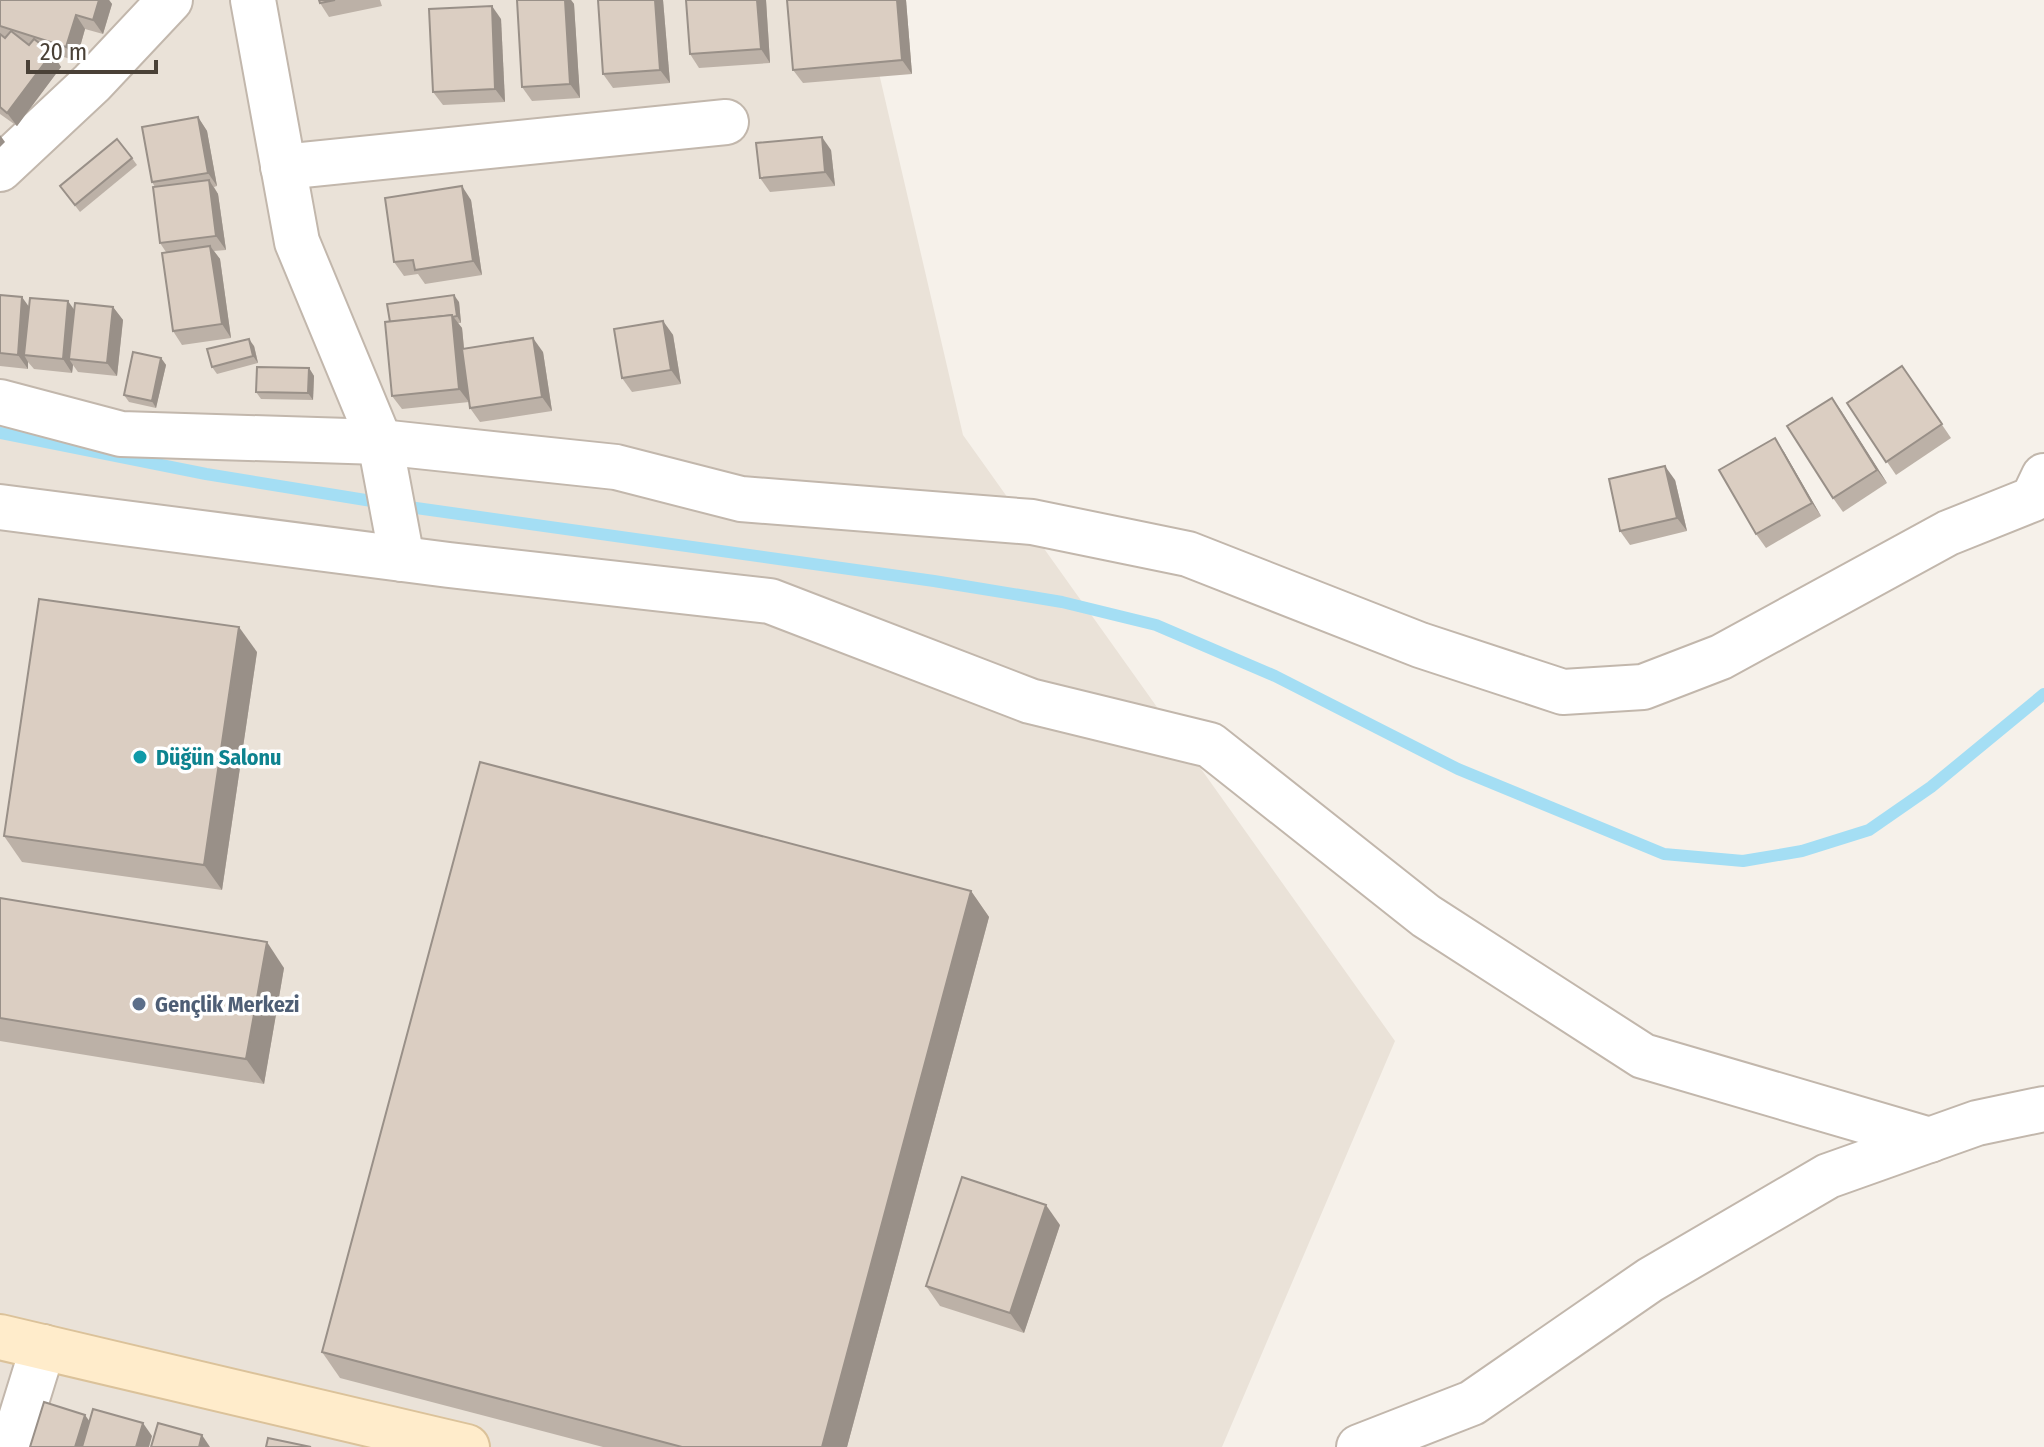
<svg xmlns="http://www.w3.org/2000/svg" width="2044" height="1447" font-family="'Fira Sans Condensed',sans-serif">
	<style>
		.residential { fill: #eae2d8 }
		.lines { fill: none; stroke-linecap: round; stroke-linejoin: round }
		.stream { stroke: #a4def4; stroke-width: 12 }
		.street-casing { stroke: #c2b7ac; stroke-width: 48 }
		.secondary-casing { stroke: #dbc29a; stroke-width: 48 }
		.street { stroke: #fff; stroke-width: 44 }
		.secondary { stroke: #ffeccb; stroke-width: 44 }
		.wall { fill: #bcb1a7 }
		.shaded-wall { fill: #999088 }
		.building { fill: #dbcec2; stroke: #999088; stroke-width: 2 }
		.culture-dot { fill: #0f9aa8; stroke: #fff; stroke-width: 3 }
		.service-dot { fill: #5c6f8a; stroke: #fff; stroke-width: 3 }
		.labels { text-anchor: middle; stroke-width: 7; stroke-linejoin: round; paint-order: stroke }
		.culture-label { font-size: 22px; font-weight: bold; fill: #0d838f; stroke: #fff; text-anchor: start }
		.service-label { font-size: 22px; font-weight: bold; fill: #4e5e75; stroke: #fff; text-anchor: start }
	</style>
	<rect width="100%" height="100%" fill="#f6f1ea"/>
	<path class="residential" d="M 0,0 L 862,0 L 963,435 L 1395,1041 L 1222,1447 L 0,1447 Z"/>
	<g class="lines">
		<g class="stream">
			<path d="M 0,433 L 206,474 L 384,503"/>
			<path d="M 402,506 L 934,581 L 1062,602 L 1156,625 L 1275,676 L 1458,769 L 1664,854 L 1743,861 L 1802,851 L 1869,830 L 1931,787 L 2044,694"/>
		</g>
		<defs>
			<g id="street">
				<path d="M 253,0 L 297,242 L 380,442 L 402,559"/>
				<path d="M 283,167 L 726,122"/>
				<path d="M 0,169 L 92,83 L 170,0"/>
				<path d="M 0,402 L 121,434 L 380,442 L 616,467 L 741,499 L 1032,522 L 1188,554 L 1420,645 L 1563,692 L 1643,687 L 1721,657 L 1948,533 L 2033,499 L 2044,476"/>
				<path d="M 0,507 L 449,565 L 770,601 L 1030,701 L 1210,745 L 1426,916 L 1643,1056 L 1930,1140"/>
				<path d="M 12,1447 L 43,1347"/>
				<path d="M 1359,1447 L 1472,1403 L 1650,1280 L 1828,1176 L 1977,1123 L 2044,1109"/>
			</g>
			<path id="secondary" d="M 0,1337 L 467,1447"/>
		</defs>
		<use href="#street" class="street-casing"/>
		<use href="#secondary" class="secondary-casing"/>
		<use href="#street" class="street"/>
		<use href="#secondary" class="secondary"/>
	</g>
	<g class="wall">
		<path d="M 0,0 L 109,0 L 112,4 L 103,34 L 85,29 L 76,61 L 52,53 L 61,67 L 17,126 L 0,114 Z"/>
		<path d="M 319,0 L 380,0 L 382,6 L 329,17 L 320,3 Z"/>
		<path d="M 517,0 L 571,0 L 574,4 L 580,98 L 532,101 L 522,87 Z"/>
		<path d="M 598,0 L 663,0 L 670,83 L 613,88 L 603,74 Z"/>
		<path d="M 686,0 L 766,0 L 770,63 L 699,68 L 690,54 Z"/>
		<path d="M 906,0 L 912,74 L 803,83 L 793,70 Z"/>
		<path d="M 501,19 L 505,102 L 443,105 L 433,92 Z"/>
		<path d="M 198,117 L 207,131 L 217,186 L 214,187 L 218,194 L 226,250 L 214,251 L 220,259 L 231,338 L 182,345 L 173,331 L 166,252 L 160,243 L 155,187 L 152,182 Z"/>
		<path d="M 831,150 L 835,186 L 770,192 L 760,178 Z"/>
		<path d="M 132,158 L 137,165 L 80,212 L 60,186 Z"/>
		<path d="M 471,200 L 482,275 L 425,284 L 418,274 L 404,276 L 394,262 Z"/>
		<path d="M 0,295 L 29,307 L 74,309 L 113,307 L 123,320 L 117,376 L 78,372 L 73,365 L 72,373 L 34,369 L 28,362 L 28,369 L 0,366 Z"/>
		<path d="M 459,302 L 461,323 L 458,323 L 462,328 L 464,348 L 543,352 L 552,411 L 480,422 L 470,408 L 469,402 L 402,409 L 392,396 L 390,322 Z"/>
		<path d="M 663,321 L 673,335 L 681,384 L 632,392 L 622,378 Z"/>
		<path d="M 254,346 L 258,363 L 217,374 L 212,367 Z"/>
		<path d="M 161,358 L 166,365 L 156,408 L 129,402 L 124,395 Z"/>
		<path d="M 1902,366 L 1951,438 L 1896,475 L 1847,403 Z"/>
		<path d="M 309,368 L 314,376 L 313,400 L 261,399 L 256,392 Z"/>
		<path d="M 1832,398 L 1887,483 L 1843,512 L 1833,498 Z"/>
		<path d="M 1784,452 L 1821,516 L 1766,548 L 1756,534 Z"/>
		<path d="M 1675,480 L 1687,531 L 1630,545 L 1620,531 Z"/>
		<path d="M 257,652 L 222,890 L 22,862 L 4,836 Z"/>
		<path d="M 971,891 L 989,917 L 847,1447 L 603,1447 L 340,1378 L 322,1352 Z"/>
		<path d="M 0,898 L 284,968 L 264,1084 L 0,1041 Z"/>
		<path d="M 1060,1225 L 1024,1333 L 940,1306 L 926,1286 Z"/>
	</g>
	<g class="shaded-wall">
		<path d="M 99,0 L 109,0 L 112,4 L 103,34 L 93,20 Z"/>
		<path d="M 565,0 L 571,0 L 574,4 L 580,98 L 570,84 Z"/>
		<path d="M 655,0 L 663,0 L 670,83 L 660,70 Z"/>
		<path d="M 757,0 L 766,0 L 770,63 L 761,49 Z"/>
		<path d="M 897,0 L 906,0 L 912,74 L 902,60 Z"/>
		<path d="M 492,6 L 501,19 L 505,102 L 495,89 Z"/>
		<path d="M 76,15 L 85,29 L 76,61 L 66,47 Z"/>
		<path d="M 52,53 L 61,67 L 17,126 L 7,113 Z"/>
		<path d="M 198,117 L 207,131 L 217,186 L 208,173 Z"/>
		<path d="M 0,135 L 5,142 L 0,147 Z"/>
		<path d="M 822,137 L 831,150 L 835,186 L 825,172 Z"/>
		<path d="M 209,180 L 218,194 L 226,250 L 216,236 Z"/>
		<path d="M 462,186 L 471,200 L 482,275 L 473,261 Z"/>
		<path d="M 210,246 L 220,259 L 231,338 L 222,324 Z"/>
		<path d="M 454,295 L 459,302 L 461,323 L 457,316 Z"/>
		<path d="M 22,297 L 32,311 L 24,355 L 28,362 L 28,369 L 18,355 Z"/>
		<path d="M 68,301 L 78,315 L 69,359 L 73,365 L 72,373 L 63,359 Z"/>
		<path d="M 113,307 L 123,320 L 117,376 L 107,363 Z"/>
		<path d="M 452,315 L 462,328 L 469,402 L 459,389 Z"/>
		<path d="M 663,321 L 673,335 L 681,384 L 671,370 Z"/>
		<path d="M 533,338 L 543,352 L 552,411 L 542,397 Z"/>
		<path d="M 249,339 L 254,346 L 258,363 L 253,356 Z"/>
		<path d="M 161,358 L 166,365 L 156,408 L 152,401 Z"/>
		<path d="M 309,368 L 314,376 L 313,400 L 308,393 Z"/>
		<path d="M 1832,398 L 1842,412 L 1887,483 L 1877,470 Z"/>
		<path d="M 1775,438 L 1784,452 L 1821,516 L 1812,503 Z"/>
		<path d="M 1665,466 L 1675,480 L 1687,531 L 1677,518 Z"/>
		<path d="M 239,627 L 257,652 L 222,890 L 204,865 Z"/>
		<path d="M 971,891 L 989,917 L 847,1447 L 822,1447 Z"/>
		<path d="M 267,942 L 284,968 L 264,1084 L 246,1059 Z"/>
		<path d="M 1046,1205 L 1060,1225 L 1024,1333 L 1010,1313 Z"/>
		<path d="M 85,1415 L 90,1422 L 82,1447 L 75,1447 Z"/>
		<path d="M 143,1423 L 152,1436 L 149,1447 L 136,1447 Z"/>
		<path d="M 202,1435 L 210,1447 L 199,1447 Z"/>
	</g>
	<g class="building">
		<path d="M 0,0 L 99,0 L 93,20 L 76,15 L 66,47 L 0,26 Z"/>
		<path d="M 319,0 L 335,0 L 320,3 Z"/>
		<path d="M 517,0 L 565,0 L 570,84 L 522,87 Z"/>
		<path d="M 598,0 L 655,0 L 660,70 L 603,74 Z"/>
		<path d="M 686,0 L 757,0 L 761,49 L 690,54 Z"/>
		<path d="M 787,0 L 897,0 L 902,60 L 793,70 Z"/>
		<path d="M 492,6 L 495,89 L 433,92 L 429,9 Z"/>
		<path d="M 11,31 L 29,45 L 34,39 L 52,53 L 7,113 L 0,107 L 0,34 L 5,38 Z"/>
		<path d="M 198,117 L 208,173 L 152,182 L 142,127 Z"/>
		<path d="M 822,137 L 825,172 L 760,178 L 756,143 Z"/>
		<path d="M 117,139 L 132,158 L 75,205 L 60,186 Z"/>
		<path d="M 209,180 L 216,236 L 160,243 L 153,187 Z"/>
		<path d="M 462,186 L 473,261 L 415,270 L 413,260 L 394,262 L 385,198 Z"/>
		<path d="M 210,246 L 222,324 L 173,331 L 162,253 Z"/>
		<path d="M 0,295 L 22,297 L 18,355 L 0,353 Z"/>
		<path d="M 454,295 L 457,316 L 452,317 L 452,315 L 390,322 L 387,304 Z"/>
		<path d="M 30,298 L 68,301 L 63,359 L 24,355 Z"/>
		<path d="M 75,303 L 113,307 L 107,363 L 69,359 Z"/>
		<path d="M 452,315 L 459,389 L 392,396 L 385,322 Z"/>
		<path d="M 663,321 L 671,370 L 622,378 L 614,329 Z"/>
		<path d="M 533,338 L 542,397 L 470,408 L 462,349 Z"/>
		<path d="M 249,339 L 253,356 L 212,367 L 207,349 Z"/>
		<path d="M 133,352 L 161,358 L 152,401 L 124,395 Z"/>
		<path d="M 1902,366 L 1942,424 L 1886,462 L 1847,403 Z"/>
		<path d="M 257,367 L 309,368 L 308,393 L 256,392 Z"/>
		<path d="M 1832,398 L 1877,470 L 1833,498 L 1787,426 Z"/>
		<path d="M 1775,438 L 1812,503 L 1756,534 L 1719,470 Z"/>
		<path d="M 1665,466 L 1677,518 L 1620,531 L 1609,479 Z"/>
		<path d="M 39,599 L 239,627 L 204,865 L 4,836 Z"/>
		<path d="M 480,762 L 971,891 L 822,1447 L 682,1447 L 322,1352 Z"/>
		<path d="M 0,898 L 267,942 L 246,1059 L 0,1018 Z"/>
		<path d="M 962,1177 L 1046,1205 L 1010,1313 L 926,1286 Z"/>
		<path d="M 44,1402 L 85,1415 L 75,1447 L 30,1447 Z"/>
		<path d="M 93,1409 L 143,1423 L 136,1447 L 82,1447 Z"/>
		<path d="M 158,1423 L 202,1435 L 199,1447 L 151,1447 Z"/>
		<path d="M 268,1438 L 311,1447 L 266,1447 Z"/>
	</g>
	<circle class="culture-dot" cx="140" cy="757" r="8"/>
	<circle class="service-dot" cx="139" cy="1004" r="8"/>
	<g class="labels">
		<g class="culture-label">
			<text x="156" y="765">Düğün Salonu</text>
		</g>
		<g class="service-label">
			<text x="155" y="1012">Gençlik Merkezi</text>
		</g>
	</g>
	<path d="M28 60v12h128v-12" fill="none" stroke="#4a4137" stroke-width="4"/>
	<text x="40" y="60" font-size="24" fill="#4a4137" stroke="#ffffff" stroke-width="6" paint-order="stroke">20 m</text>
</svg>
